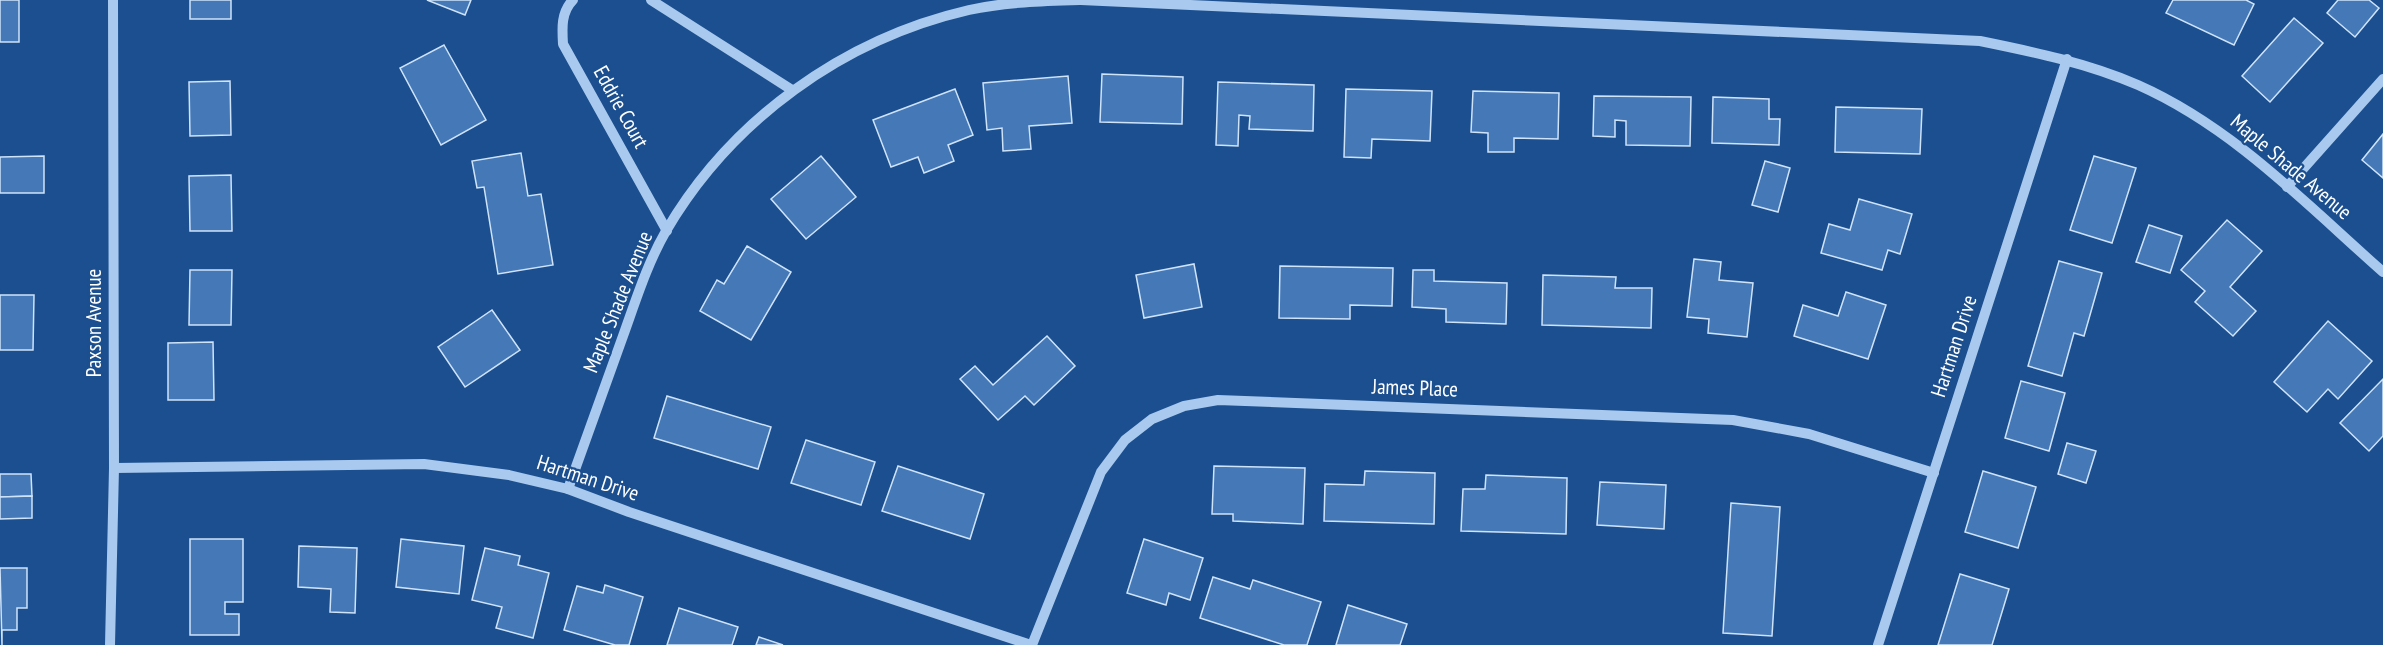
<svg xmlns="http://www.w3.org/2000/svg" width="2383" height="645" font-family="'PT Sans Narrow',sans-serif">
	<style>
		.building { fill: #4478b7; stroke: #cfe3fa; stroke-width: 1.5 }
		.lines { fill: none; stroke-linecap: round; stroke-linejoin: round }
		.minor { stroke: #a9c9ee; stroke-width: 10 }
		.labels { text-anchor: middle; stroke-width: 4.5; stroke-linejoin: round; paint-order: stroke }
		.street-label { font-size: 21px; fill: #fff; stroke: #1b4f8f }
	</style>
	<rect width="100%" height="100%" fill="#1b4f8f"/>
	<g class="building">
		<rect x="0" y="0" width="19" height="42"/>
		<rect x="190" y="0" width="41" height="19"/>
		<path d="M 427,0 L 471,0 L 465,15 Z"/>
		<path d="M 2173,0 L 2246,0 L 2254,4 L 2234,45 L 2166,13 Z"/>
		<path d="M 2338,0 L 2369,0 L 2379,8 L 2355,37 L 2327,13 Z"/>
		<path d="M 2294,18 L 2323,43 L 2270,102 L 2242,76 Z"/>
		<path d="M 444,45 L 486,120 L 441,145 L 400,68 Z"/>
		<path d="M 1102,74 L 1183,77 L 1182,124 L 1100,122 Z"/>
		<path d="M 1068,76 L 1072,123 L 1029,126 L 1031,149 L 1003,151 L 1002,128 L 987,130 L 983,83 Z"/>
		<path d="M 230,81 L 231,135 L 190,136 L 189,82 Z"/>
		<path d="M 1218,82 L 1314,85 L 1313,131 L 1249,129 L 1250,116 L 1239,115 L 1238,146 L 1216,145 Z"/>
		<path d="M 955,89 L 973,135 L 948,145 L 954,161 L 924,173 L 918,157 L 891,167 L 873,120 Z"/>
		<path d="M 1346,89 L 1432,91 L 1430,141 L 1372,139 L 1371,158 L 1344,157 Z"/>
		<path d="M 1473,91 L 1559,93 L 1558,139 L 1514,138 L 1514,152 L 1488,152 L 1488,133 L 1471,132 Z"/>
		<path d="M 1594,96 L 1691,97 L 1690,146 L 1626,145 L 1626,121 L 1615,120 L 1615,137 L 1593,136 Z"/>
		<path d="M 1713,97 L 1769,99 L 1769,119 L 1780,119 L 1779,145 L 1712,143 Z"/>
		<path d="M 1836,107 L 1922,109 L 1920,154 L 1835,152 Z"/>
		<path d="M 2383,134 L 2383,178 L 2362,160 Z"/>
		<path d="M 521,153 L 528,196 L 541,194 L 553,265 L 498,274 L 484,187 L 477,188 L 472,161 Z"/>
		<path d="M 44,156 L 44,193 L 0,193 L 0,157 Z"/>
		<path d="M 821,156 L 856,197 L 806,239 L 771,199 Z"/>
		<path d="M 2094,156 L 2136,168 L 2112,243 L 2070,230 Z"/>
		<path d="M 1765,161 L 1790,168 L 1778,212 L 1752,205 Z"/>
		<path d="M 231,175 L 232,231 L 190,231 L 189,176 Z"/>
		<path d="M 1859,199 L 1912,214 L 1900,254 L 1888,250 L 1882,270 L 1821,253 L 1829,224 L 1850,230 Z"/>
		<path d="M 2227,220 L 2262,251 L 2230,287 L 2256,311 L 2233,336 L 2195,302 L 2205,291 L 2181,270 Z"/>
		<path d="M 2149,225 L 2182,236 L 2170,273 L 2136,262 Z"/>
		<path d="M 747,246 L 791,272 L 751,340 L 700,311 L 717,280 L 724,284 Z"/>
		<path d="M 1694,259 L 1721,262 L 1719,280 L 1753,283 L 1747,337 L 1708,333 L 1709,319 L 1687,317 Z"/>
		<path d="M 2059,261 L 2102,273 L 2084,336 L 2074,333 L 2062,376 L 2028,366 Z"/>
		<path d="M 1194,264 L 1202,307 L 1144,318 L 1136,275 Z"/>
		<path d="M 1280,266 L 1393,268 L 1392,306 L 1350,305 L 1350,319 L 1279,318 Z"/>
		<path d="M 190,270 L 232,270 L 231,325 L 189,325 Z"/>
		<path d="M 1413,270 L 1434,270 L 1434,281 L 1507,283 L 1506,324 L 1446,322 L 1446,309 L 1412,307 Z"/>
		<path d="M 1543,275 L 1616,277 L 1615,288 L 1652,288 L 1651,328 L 1542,325 Z"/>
		<path d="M 1846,292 L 1886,305 L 1868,359 L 1794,336 L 1803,305 L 1838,316 Z"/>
		<path d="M 0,295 L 34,295 L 33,350 L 0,350 Z"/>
		<path d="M 492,310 L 520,350 L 465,387 L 438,347 Z"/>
		<path d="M 2328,321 L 2372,361 L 2338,399 L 2328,389 L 2307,412 L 2274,382 Z"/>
		<path d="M 1047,336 L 1075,366 L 1034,405 L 1025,396 L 998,420 L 960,379 L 975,366 L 993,385 Z"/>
		<path d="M 213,342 L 214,400 L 168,400 L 168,343 Z"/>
		<path d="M 2383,379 L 2383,436 L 2369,451 L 2340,423 Z"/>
		<path d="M 2021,381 L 2065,393 L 2049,451 L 2005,438 Z"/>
		<path d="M 667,396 L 771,427 L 758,469 L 654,438 Z"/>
		<path d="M 806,440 L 875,462 L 861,505 L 791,483 Z"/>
		<path d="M 2067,443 L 2096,451 L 2086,483 L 2058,474 Z"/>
		<path d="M 898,466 L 984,494 L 970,539 L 882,511 Z"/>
		<path d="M 1214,466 L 1305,468 L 1303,524 L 1233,521 L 1233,514 L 1212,514 Z"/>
		<path d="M 1365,471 L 1435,473 L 1434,524 L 1324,521 L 1325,484 L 1364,485 Z"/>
		<path d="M 1983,471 L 2036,487 L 2018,548 L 1965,532 Z"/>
		<path d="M 0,474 L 31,474 L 32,496 L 0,497 Z"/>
		<path d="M 1486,475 L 1567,478 L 1566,534 L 1461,531 L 1463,489 L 1485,489 Z"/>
		<path d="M 1600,482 L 1666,485 L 1664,529 L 1597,525 Z"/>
		<path d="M 32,496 L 32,518 L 0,519 L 0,497 Z"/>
		<path d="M 1731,503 L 1780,507 L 1772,636 L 1723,633 Z"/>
		<path d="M 190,539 L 243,539 L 243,602 L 225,602 L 225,614 L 239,614 L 239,635 L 190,635 Z"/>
		<path d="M 401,539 L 464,546 L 459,594 L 396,587 Z"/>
		<path d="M 1144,539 L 1203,558 L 1190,600 L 1169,593 L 1166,605 L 1127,593 Z"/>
		<path d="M 299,546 L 357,548 L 355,613 L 330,612 L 331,589 L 298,587 Z"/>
		<path d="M 485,548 L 520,556 L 518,565 L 549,573 L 533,638 L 496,628 L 502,607 L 472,600 Z"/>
		<path d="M 0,568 L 27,568 L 27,608 L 17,608 L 17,630 L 2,630 L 2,645 Z"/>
		<path d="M 1960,574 L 2009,589 L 1992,645 L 1938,645 Z"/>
		<path d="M 1213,577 L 1250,589 L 1253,580 L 1321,602 L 1307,645 L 1284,645 L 1200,618 Z"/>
		<path d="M 605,585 L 643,597 L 629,645 L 615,645 L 564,630 L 577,586 L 603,593 Z"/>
		<path d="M 1348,605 L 1407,624 L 1400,645 L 1336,645 Z"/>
		<path d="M 679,608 L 738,627 L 732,645 L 667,645 Z"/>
		<path d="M 759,637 L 783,645 L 756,645 Z"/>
	</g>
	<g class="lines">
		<g class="minor">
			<path d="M 573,0 C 561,12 562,28 563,44 L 667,231"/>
			<path d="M 651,0 L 792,90"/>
			<path d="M 2287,187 L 2383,79"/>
			<path d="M 114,468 L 424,464 L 509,475 L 568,489 L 629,512 L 1031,645"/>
			<path d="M 568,489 C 586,438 605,387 623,336 C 636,300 647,264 666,231 C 731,120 843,39 969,10 C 1005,2 1044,1 1081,0 L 1980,41 C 2034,52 2087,63 2138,85 C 2233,127 2307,205 2383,272"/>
			<path d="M 110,645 L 114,468 L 113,0"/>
			<path d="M 1032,645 L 1101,472 L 1125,440 L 1152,419 L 1184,406 L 1218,400 L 1733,420 L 1809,434 L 1934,473"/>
			<path d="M 1878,645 L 2067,59"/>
		</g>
	</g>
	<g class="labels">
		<g class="street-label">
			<text transform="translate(621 107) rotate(61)" y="7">Eddrie Court</text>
			<text transform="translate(2291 167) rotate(40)" y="7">Maple Shade Avenue</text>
			<text transform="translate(618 302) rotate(-68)" y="7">Maple Shade Avenue</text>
			<text transform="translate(94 323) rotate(-90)" y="7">Paxson Avenue</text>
			<text transform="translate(1954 346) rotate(-72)" y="7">Hartman Drive</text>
			<text transform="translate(1415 388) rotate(2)" y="7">James Place</text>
			<text transform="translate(588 478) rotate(18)" y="7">Hartman Drive</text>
		</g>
	</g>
</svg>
